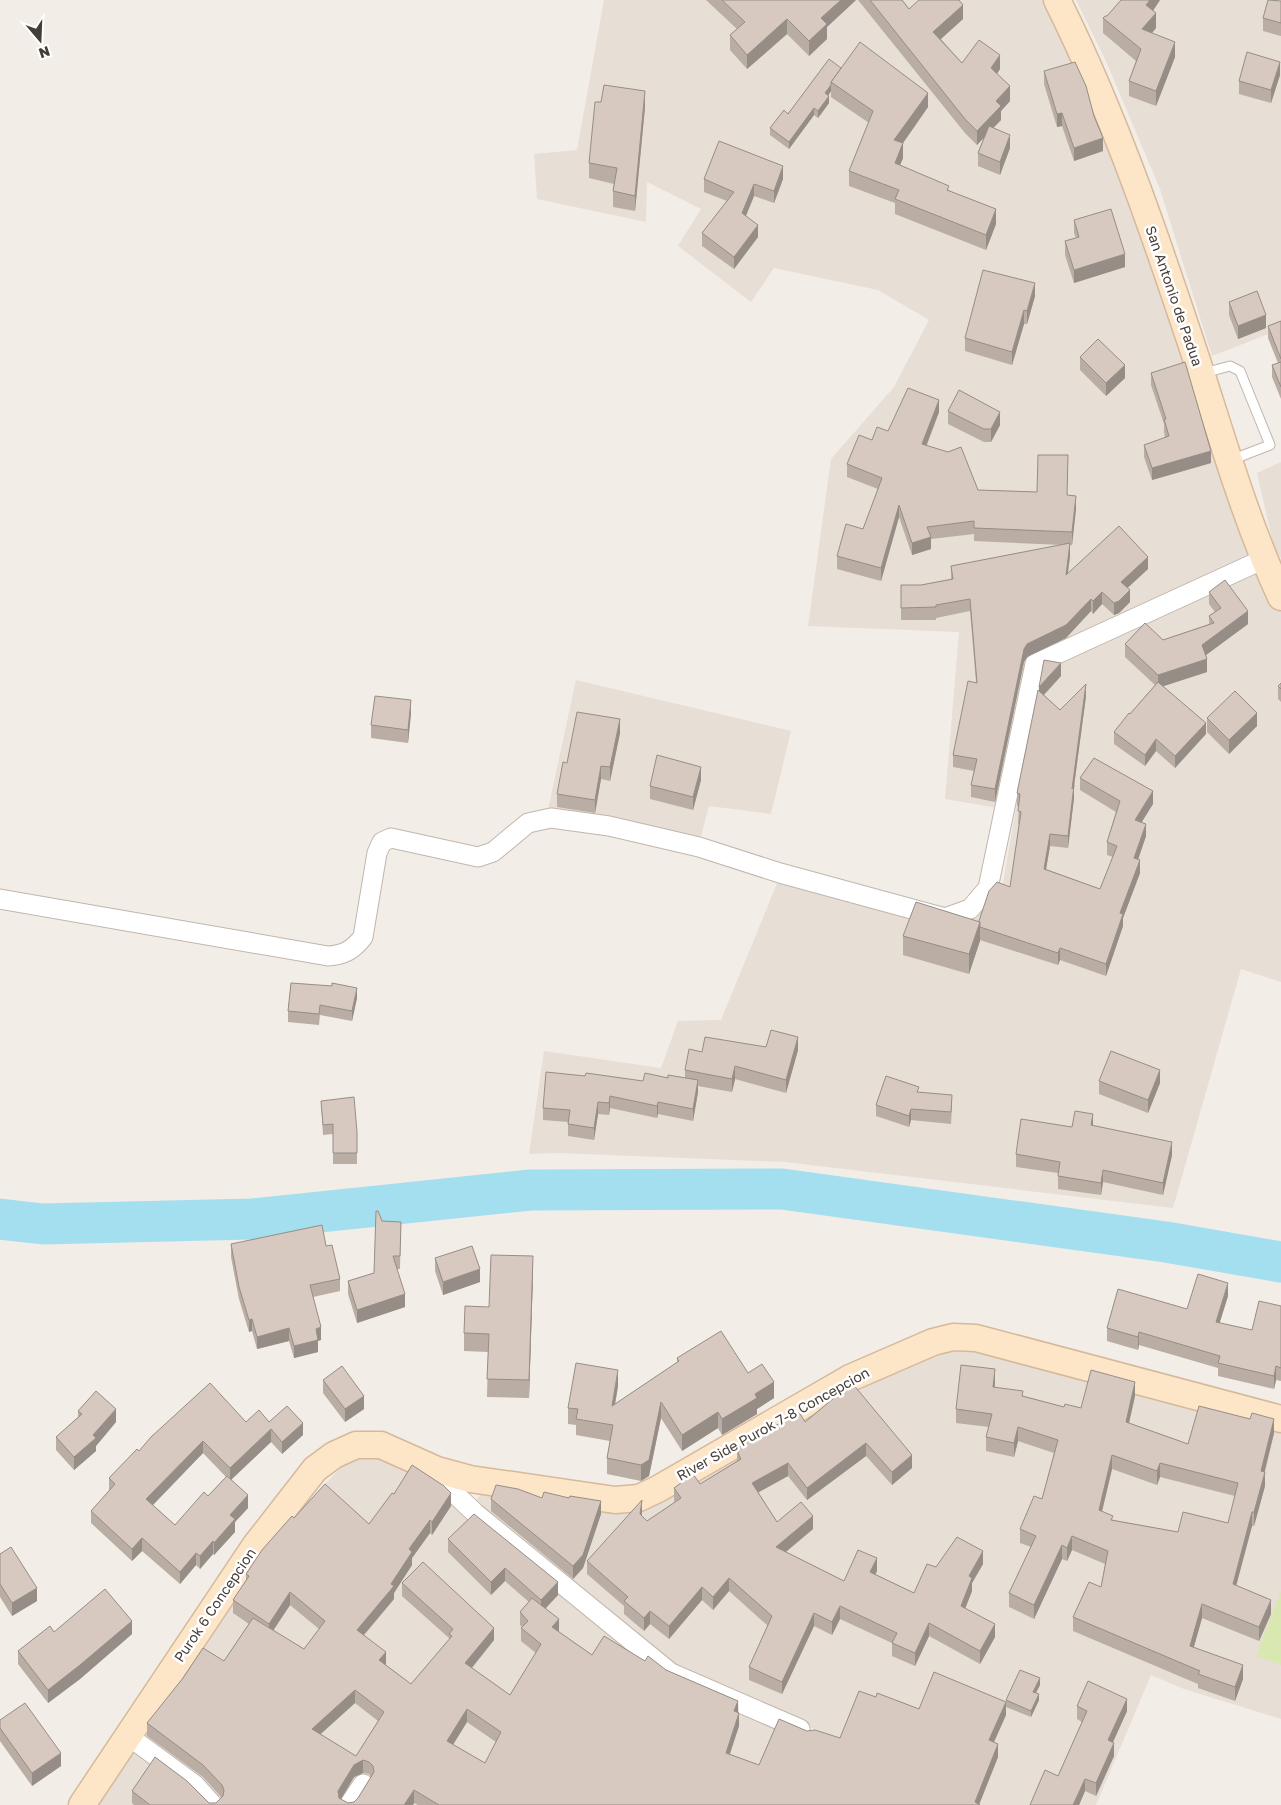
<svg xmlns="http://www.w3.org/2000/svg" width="1281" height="1805" font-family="'Golos Text',sans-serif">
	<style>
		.residential { fill: #e7ded5 }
		.green { fill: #d9e7b0 }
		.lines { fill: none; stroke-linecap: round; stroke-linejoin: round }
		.river { stroke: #a4dfef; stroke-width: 41 }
		.lane-casing { stroke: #c1b6ad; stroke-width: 11 }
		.street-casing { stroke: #c1b6ad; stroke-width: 21 }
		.secondary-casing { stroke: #d5b99a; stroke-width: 29 }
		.lane { stroke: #fff; stroke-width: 9 }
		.street { stroke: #fff; stroke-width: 19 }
		.secondary { stroke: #fde5c7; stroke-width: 26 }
		.wall { fill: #b9ada4; fill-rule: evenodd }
		.shaded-wall { fill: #968d86 }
		.building { fill: #d7c9bf; stroke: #968d86; fill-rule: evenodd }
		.labels { text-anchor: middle; stroke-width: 5; stroke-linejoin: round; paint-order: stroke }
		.street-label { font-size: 14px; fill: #463c36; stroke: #fff }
	</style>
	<rect width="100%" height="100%" fill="#f3ede7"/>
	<g class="residential">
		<path d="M 604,0 L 1055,0 L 1087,68 L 1253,554 L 1031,662 L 1003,809 L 945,799 L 959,632 L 808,626 L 831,459 L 894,387 L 929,320 L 878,290 L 774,268 L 751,302 L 678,246 L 701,209 L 647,182 L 646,222 L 537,199 L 534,154 L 577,150 Z"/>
		<path d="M 1076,0 L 1281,0 L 1281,329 L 1212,356 L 1160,189 L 1105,59 Z"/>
		<path d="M 1281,462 L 1281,558 L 1274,548 L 1257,473 Z"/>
		<path d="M 1257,564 L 1281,600 L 1281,982 L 1241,969 L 1173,1208 L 785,1162 L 559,1153 L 529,1154 L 544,1051 L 661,1068 L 678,1021 L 721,1020 L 778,881 L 952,919 L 1003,883 L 1040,670 Z"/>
		<path d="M 576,680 L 791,731 L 771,814 L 709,806 L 700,840 L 547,814 Z"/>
		<path d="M 950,1344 L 1281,1424 L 1281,1719 L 1184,1689 L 1151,1675 L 1096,1805 L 91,1805 L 260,1551 L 364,1444 L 435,1476 L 670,1675 L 816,1736 L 816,1730 L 674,1667 L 476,1502 L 485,1484 L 633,1511 L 855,1385 Z"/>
	</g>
	<path class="green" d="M 1281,1591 L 1281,1665 L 1256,1656 Z"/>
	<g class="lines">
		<path class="river" d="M 0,1219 L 43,1224 L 252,1219 L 530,1190 L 782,1189 L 1166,1242 L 1281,1262"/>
		<defs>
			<path id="lane" d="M 1204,373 L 1230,366 L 1240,371 L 1270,445 L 1231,460"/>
			<g id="street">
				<path d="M 0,899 L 328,956 C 344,955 353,950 363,937 L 377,853 L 382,842 L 391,838 L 478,857 L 493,852 L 528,823 L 551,818 L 609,826 L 699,847 L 780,873 L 945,918 L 970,909 L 988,888 L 1035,664 L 1264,559"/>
				<path d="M 437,1470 L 454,1493 L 475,1513 L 671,1673 L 800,1729"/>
				<path d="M 127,1735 L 195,1785 L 213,1805"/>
				<path d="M 349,1805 L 363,1784"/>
			</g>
			<g id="secondary">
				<path d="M 1057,0 C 1117,120 1160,249 1202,376 C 1226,451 1248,526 1281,597"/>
				<path d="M 82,1805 L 255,1546 L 315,1469 L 334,1455 L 356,1445 L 381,1445 L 437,1470 L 470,1479 L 615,1500 L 639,1498 L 658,1489 L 850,1378 L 933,1342 L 953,1337 L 976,1338 L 1281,1419"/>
			</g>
		</defs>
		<use href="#lane" class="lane-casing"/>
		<use href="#street" class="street-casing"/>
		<use href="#secondary" class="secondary-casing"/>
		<use href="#lane" class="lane"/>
		<use href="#street" class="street"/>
		<use href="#secondary" class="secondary"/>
	</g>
	<g class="wall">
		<path d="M 706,0 L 856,0 L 827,27 L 827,39 L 809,56 L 787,34 L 747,69 L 730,50 L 730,35 L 737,29 Z"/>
		<path d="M 858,0 L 902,0 L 909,9 L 963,19 L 941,39 L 962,63 L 1000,69 L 997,74 L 1010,101 L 1001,111 L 1001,120 L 993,128 L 1010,148 L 1000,175 L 978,166 L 978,153 L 984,137 L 977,145 L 965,133 Z"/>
		<path d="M 1160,0 L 1153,11 L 1156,28 L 1152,33 L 1175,57 L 1156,106 L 1129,96 L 1129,81 L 1136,61 L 1103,33 L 1103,18 Z"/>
		<path d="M 1281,1 L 1281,36 L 1263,31 L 1263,18 Z"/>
		<path d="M 841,68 L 928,107 L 903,143 L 903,158 L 900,165 L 949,190 L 996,224 L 986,250 L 895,214 L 895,203 L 849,186 L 849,171 L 869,123 L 831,97 L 831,91 L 828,96 L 829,103 L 818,118 L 814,115 L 789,149 L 770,135 L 770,128 Z"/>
		<path d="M 1044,71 L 1103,151 L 1074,161 L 1062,126 L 1057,127 L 1044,84 Z"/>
		<path d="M 1280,75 L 1271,103 L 1239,94 L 1239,81 Z"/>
		<path d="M 645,107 L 635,211 L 613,207 L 613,191 L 614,184 L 589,178 L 589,163 Z"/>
		<path d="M 704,179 L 783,179 L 774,203 L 754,196 L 746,216 L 758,237 L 734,269 L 702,246 L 702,233 L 727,201 L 704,192 Z"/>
		<path d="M 1074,220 L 1125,267 L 1074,283 L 1065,255 L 1065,241 L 1076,238 L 1074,233 Z"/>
		<path d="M 1035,296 L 1027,324 L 1024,324 L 1012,365 L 965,351 L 965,338 Z"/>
		<path d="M 1229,302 L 1266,328 L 1238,339 L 1229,315 Z"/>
		<path d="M 1281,321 L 1281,399 L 1272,377 L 1272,365 L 1278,363 L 1268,338 L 1268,326 Z"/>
		<path d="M 1080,357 L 1125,378 L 1106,396 L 1080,370 Z"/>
		<path d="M 1151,373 L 1211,463 L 1152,480 L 1144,457 L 1144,445 L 1165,438 L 1164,431 L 1164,424 L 1151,385 Z"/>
		<path d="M 948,411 L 1000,425 L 991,442 L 984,442 L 948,424 Z"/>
		<path d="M 939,412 L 927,445 L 978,490 L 1037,492 L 1068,468 L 1067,495 L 1076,509 L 1072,545 L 1070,545 L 1070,556 L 1068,573 L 1148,569 L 1127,588 L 1130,602 L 1119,613 L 1114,615 L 1102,604 L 1093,614 L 1091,611 L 1066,638 L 1027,657 L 1024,662 L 995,802 L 971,797 L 971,785 L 974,771 L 953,767 L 953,755 L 976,682 L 970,611 L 936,618 L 936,620 L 901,620 L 901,585 L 921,585 L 951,579 L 951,566 L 1063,545 L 974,541 L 974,534 L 931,539 L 931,549 L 912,555 L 899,517 L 881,581 L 837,569 L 837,556 L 863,529 L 878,489 L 847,477 L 847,464 L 872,440 L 888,431 Z"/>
		<path d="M 1209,592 L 1248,624 L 1206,655 L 1207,672 L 1163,686 L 1206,734 L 1175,768 L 1156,751 L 1145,766 L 1114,744 L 1114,732 L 1155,685 L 1125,657 L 1125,644 L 1163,640 L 1209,624 L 1209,616 L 1215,612 L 1209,604 Z"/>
		<path d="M 1061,676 L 1044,695 L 1060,710 L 1086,696 L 1074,786 L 1074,798 L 1068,848 L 1050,846 L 1046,869 L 1100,889 L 1113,857 L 1107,855 L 1107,842 L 1116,812 L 1080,790 L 1080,778 L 1153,804 L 1141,822 L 1146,836 L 1138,860 L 1140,873 L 1123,918 L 1123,926 L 1106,976 L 1060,960 L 1058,965 L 980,940 L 969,974 L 903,955 L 903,936 L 979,921 L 1010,887 L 1019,824 L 1018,824 L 1019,806 L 1017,806 L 1017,793 L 1039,690 Z"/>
		<path d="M 1281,683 L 1281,702 L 1278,699 L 1278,686 Z"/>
		<path d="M 411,713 L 408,743 L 371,738 L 371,725 Z"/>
		<path d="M 1207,718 L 1257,726 L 1229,754 L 1207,732 Z"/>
		<path d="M 620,733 L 610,781 L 601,779 L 595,813 L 557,807 L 557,794 L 567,763 Z"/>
		<path d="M 701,780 L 693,810 L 650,799 L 650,786 Z"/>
		<path d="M 291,983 L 357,998 L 352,1021 L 320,1015 L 319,1025 L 288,1022 L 288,1011 Z"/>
		<path d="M 766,1047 L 798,1050 L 786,1093 L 735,1079 L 732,1092 L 698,1086 L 698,1092 L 693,1121 L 658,1114 L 657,1118 L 610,1108 L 609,1115 L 598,1114 L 594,1140 L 568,1136 L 568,1122 L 543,1120 L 543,1108 L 643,1081 L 668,1078 L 685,1078 L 685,1070 L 702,1052 Z"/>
		<path d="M 1099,1081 L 1160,1083 L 1148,1113 L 1099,1094 Z"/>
		<path d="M 919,1093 L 952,1106 L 951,1124 L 911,1120 L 909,1127 L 876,1116 L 876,1105 Z"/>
		<path d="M 321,1101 L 357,1132 L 357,1164 L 333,1164 L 333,1134 L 323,1135 Z"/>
		<path d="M 1093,1126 L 1172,1155 L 1163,1195 L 1103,1182 L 1101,1195 L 1058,1189 L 1058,1173 L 1016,1167 L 1016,1154 L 1072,1127 Z"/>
		<path d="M 382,1221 L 401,1222 L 400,1269 L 397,1269 L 405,1307 L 357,1323 L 348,1294 L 348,1281 L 374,1273 Z"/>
		<path d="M 231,1244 L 326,1246 L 340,1279 L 340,1291 L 313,1297 L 321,1340 L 318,1341 L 318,1352 L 294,1358 L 289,1341 L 257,1349 L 252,1331 L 249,1332 L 239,1299 L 231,1257 Z"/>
		<path d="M 435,1258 L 480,1282 L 443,1295 L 435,1271 Z"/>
		<path d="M 533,1274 L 529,1398 L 487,1397 L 488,1352 L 464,1351 L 464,1333 L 489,1307 Z"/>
		<path d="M 1228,1296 L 1219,1323 L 1252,1330 L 1281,1306 L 1281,1381 L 1276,1380 L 1274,1389 L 1218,1376 L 1218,1368 L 1139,1345 L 1138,1350 L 1107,1341 L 1107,1328 L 1187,1309 Z"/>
		<path d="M 677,1358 L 748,1373 L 774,1398 L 757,1409 L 757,1414 L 722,1435 L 718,1428 L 682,1451 L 661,1418 L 649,1476 L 641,1481 L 607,1474 L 607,1458 L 610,1441 L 576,1435 L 576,1425 L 568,1424 L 568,1408 L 618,1386 L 615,1404 L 677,1363 Z"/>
		<path d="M 323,1380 L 364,1409 L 345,1422 L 323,1393 Z"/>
		<path d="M 852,1383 L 912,1468 L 892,1485 L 866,1456 L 807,1500 L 788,1476 L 758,1492 L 777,1522 L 813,1529 L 786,1552 L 844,1581 L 877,1571 L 875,1574 L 914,1593 L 936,1567 L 983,1564 L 972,1583 L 972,1591 L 965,1609 L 995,1637 L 980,1664 L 929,1636 L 915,1666 L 892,1656 L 892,1643 L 840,1619 L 832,1635 L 814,1626 L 782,1694 L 749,1680 L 749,1667 L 768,1626 L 729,1591 L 713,1610 L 702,1600 L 669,1639 L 650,1624 L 644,1631 L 624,1614 L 624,1606 L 587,1574 L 587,1561 L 642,1513 L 641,1516 L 647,1521 L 675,1502 L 674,1501 L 674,1488 L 700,1484 L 737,1461 L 737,1448 L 805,1422 Z"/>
		<path d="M 995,1383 L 995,1388 L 1064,1407 L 1081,1408 L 1135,1396 L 1129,1423 L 1188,1444 L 1274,1433 L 1265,1472 L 1265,1486 L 1254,1526 L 1252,1526 L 1236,1585 L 1271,1614 L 1259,1641 L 1202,1618 L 1194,1647 L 1243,1679 L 1235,1701 L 1198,1688 L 1198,1684 L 1073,1631 L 1073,1617 L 1101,1587 L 1105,1564 L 1072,1550 L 1067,1561 L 1062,1559 L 1034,1619 L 1009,1607 L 1009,1593 L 1031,1547 L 1020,1543 L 1020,1529 L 1042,1499 L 1054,1453 L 1018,1441 L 1014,1457 L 986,1451 L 986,1437 L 989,1427 L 956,1423 L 956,1409 ZM 1112,1469 L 1157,1485 L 1160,1477 L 1235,1496 L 1228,1523 L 1178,1532 L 1113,1520 L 1102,1511 Z"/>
		<path d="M 78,1411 L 116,1422 L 96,1446 L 96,1451 L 74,1470 L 56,1450 L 56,1437 L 78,1417 Z"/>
		<path d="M 246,1422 L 269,1422 L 303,1435 L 282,1454 L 271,1442 L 231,1479 L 248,1508 L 235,1522 L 235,1532 L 214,1555 L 213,1554 L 200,1569 L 196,1565 L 180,1584 L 142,1551 L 132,1561 L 91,1523 L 91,1511 L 109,1491 L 109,1478 L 139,1451 ZM 203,1453 L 226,1477 L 208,1496 L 175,1525 L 153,1505 Z"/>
		<path d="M 394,1494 L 451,1506 L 432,1535 L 430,1533 L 412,1558 L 412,1565 L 394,1593 L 394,1599 L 364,1635 L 385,1665 L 411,1684 L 449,1640 L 449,1638 L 402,1596 L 402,1583 L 494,1640 L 472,1668 L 510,1695 L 536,1653 L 521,1641 L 521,1628 L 522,1627 L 520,1625 L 520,1612 L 529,1602 L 505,1581 L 491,1595 L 448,1552 L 448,1539 L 558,1595 L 546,1608 L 559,1632 L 592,1655 L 645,1661 L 738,1701 L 739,1726 L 729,1754 L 759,1765 L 807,1731 L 840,1738 L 876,1697 L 919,1709 L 1006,1715 L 994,1742 L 998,1757 L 979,1804 L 980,1805 L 418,1805 L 414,1803 L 413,1805 L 134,1805 L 132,1803 L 132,1791 L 209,1803 L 216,1803 L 222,1798 L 203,1777 L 147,1736 L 147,1723 L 224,1661 L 249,1624 L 233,1613 L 233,1600 L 246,1581 L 246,1574 L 294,1518 L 369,1524 ZM 290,1605 L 319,1629 L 304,1649 L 273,1630 ZM 355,1703 L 378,1721 L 356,1756 L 320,1734 ZM 467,1722 L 496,1742 L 485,1763 L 453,1745 ZM 363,1773 L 369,1774 L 371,1777 L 358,1798 L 354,1802 L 348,1803 L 341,1799 L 354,1777 Z"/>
		<path d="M 542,1498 L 601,1514 L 583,1568 L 573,1579 L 491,1511 L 491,1499 Z"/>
		<path d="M 0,1554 L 37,1601 L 12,1616 L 0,1597 Z"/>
		<path d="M 54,1632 L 132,1634 L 80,1679 L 48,1703 L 18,1664 L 18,1651 Z"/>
		<path d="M 1040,1685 L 1036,1693 L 1039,1700 L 1031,1717 L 1006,1707 L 1006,1700 Z"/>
		<path d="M 1077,1706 L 1127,1711 L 1113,1742 L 1114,1756 L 1096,1796 L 1085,1791 L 1079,1805 L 1030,1805 L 1058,1776 L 1082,1722 L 1077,1719 Z"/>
		<path d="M 0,1720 L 61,1766 L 32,1786 L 0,1741 Z"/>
	</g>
	<g class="shaded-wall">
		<path d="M 841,0 L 856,0 L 827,27 L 827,39 L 809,56 L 809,41 L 821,18 Z"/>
		<path d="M 1150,0 L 1160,0 L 1146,21 L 1146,5 Z"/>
		<path d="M 963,5 L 963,19 L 933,46 L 933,32 Z"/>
		<path d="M 1156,13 L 1156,28 L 1142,45 L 1142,29 Z"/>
		<path d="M 787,19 L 787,34 L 747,69 L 747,55 Z"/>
		<path d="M 1175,42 L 1175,57 L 1156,106 L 1156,91 Z"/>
		<path d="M 1000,55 L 1000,69 L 991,82 L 991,68 Z"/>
		<path d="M 1280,62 L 1280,75 L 1271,103 L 1271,90 Z"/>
		<path d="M 831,85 L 831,91 L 825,100 L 825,93 Z"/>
		<path d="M 1010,86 L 1010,101 L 1001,111 L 1001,120 L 977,145 L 977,131 L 996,101 Z"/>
		<path d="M 645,91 L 645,107 L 635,211 L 635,196 Z"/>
		<path d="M 928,93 L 928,107 L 903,143 L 903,158 L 895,177 L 894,140 Z"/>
		<path d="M 829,96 L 829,103 L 818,118 L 818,111 Z"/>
		<path d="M 814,108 L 814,115 L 789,149 L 789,142 Z"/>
		<path d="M 1062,113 L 1062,126 L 1057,127 L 1057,114 Z"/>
		<path d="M 1010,135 L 1010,148 L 1000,175 L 1000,162 Z"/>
		<path d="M 1103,138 L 1103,151 L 1074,161 L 1074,148 Z"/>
		<path d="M 783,166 L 783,179 L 774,203 L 774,191 Z"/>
		<path d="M 754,184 L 754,196 L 742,225 L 742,213 Z"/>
		<path d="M 996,209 L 996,224 L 986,250 L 986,235 Z"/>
		<path d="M 758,225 L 758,237 L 734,269 L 734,257 Z"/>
		<path d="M 1125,254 L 1125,267 L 1074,283 L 1074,270 Z"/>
		<path d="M 1035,283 L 1035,296 L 1027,324 L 1027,311 Z"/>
		<path d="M 1024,310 L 1024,324 L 1012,365 L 1012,352 Z"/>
		<path d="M 1266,315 L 1266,328 L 1238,339 L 1238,326 Z"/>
		<path d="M 1125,365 L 1125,378 L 1106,396 L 1106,383 Z"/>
		<path d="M 939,400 L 939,412 L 922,456 L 922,444 Z"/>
		<path d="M 1000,412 L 1000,425 L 991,442 L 991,429 Z"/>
		<path d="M 1211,451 L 1211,463 L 1152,480 L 1152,468 Z"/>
		<path d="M 1076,496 L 1076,509 L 1072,545 L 1072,532 Z"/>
		<path d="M 899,505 L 899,517 L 881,581 L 881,568 Z"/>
		<path d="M 931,537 L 931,549 L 912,555 L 912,543 Z"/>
		<path d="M 1070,543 L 1070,556 L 1066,587 L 1066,575 Z"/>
		<path d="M 1148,557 L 1148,569 L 1121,594 L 1121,582 Z"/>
		<path d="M 1130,590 L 1130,602 L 1119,613 L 1114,615 L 1114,603 Z"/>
		<path d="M 1102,592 L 1102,604 L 1093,614 L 1093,601 Z"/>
		<path d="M 1091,599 L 1091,611 L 1066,638 L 1027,657 L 1024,662 L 995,802 L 995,789 L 1024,649 L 1027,644 Z"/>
		<path d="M 1248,611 L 1248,624 L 1202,658 L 1202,645 Z"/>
		<path d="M 1207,659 L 1207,672 L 1158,688 L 1158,675 Z"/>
		<path d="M 1061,663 L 1061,676 L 1039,700 L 1039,687 Z"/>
		<path d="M 1086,684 L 1086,696 L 1072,801 L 1072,789 Z"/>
		<path d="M 411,700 L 411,713 L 408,743 L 408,730 Z"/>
		<path d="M 1257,713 L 1257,726 L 1229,754 L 1229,740 Z"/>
		<path d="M 620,719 L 620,733 L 610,781 L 610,767 Z"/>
		<path d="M 1206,723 L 1206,734 L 1175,768 L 1175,756 Z"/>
		<path d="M 1156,739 L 1156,751 L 1145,766 L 1145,755 Z"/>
		<path d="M 601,766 L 601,779 L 595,813 L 595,800 Z"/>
		<path d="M 701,767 L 701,780 L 693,810 L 693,797 Z"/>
		<path d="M 1074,785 L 1074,798 L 1068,848 L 1068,836 Z"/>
		<path d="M 1153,791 L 1153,804 L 1135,833 L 1135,820 Z"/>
		<path d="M 1146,824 L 1146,836 L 1134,871 L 1134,858 Z"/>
		<path d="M 1050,834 L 1050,846 L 1044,881 L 1044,869 Z"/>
		<path d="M 1140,860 L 1140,873 L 1123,918 L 1123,926 L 1106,976 L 1106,964 L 1120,913 Z"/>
		<path d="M 980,922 L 980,941 L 969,974 L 969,954 Z"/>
		<path d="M 1060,948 L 1060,960 L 1058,965 L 1058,953 Z"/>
		<path d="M 357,988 L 357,998 L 352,1021 L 352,1011 Z"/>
		<path d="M 798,1037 L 798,1050 L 786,1093 L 786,1080 Z"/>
		<path d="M 735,1066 L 735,1079 L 732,1092 L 732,1079 Z"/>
		<path d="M 1160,1070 L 1160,1083 L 1148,1113 L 1148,1100 Z"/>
		<path d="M 698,1080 L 698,1092 L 693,1121 L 693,1109 Z"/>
		<path d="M 610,1096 L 610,1108 L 609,1115 L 609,1103 Z"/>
		<path d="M 598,1102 L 598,1114 L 594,1140 L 594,1128 Z"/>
		<path d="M 658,1102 L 658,1114 L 657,1118 L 657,1106 Z"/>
		<path d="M 911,1109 L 911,1120 L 909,1127 L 909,1116 Z"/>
		<path d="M 1093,1114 L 1093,1127 L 1091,1125 Z"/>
		<path d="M 1172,1142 L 1172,1155 L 1163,1195 L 1163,1183 Z"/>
		<path d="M 1103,1170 L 1103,1182 L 1101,1195 L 1101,1183 Z"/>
		<path d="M 533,1256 L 533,1274 L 529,1398 L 529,1380 Z"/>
		<path d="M 480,1269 L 480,1282 L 443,1295 L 443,1282 Z"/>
		<path d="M 1228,1283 L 1228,1296 L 1216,1335 L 1216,1322 Z"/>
		<path d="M 405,1294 L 405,1307 L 357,1323 L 357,1310 Z"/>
		<path d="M 252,1319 L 252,1331 L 249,1332 L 249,1320 Z"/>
		<path d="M 321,1327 L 321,1340 L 318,1341 L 318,1352 L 294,1358 L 294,1346 L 316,1329 Z"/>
		<path d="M 289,1328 L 289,1341 L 257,1349 L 257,1337 Z"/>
		<path d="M 1139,1332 L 1139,1345 L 1138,1350 L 1138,1337 Z"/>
		<path d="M 1276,1366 L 1276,1380 L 1274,1389 L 1274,1376 Z"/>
		<path d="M 995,1369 L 995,1383 L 993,1401 L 993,1387 Z"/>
		<path d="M 618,1370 L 618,1386 L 612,1422 L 612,1406 Z"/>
		<path d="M 774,1382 L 774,1398 L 757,1409 L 757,1414 L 722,1435 L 722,1419 L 755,1394 Z"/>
		<path d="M 1135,1382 L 1135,1396 L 1126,1436 L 1126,1422 Z"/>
		<path d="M 364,1396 L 364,1409 L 345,1422 L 345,1409 Z"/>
		<path d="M 661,1402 L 661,1418 L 649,1476 L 641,1481 L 641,1465 Z"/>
		<path d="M 116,1409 L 116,1422 L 96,1446 L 96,1451 L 74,1470 L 74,1457 Z"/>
		<path d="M 718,1412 L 718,1428 L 682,1451 L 682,1435 Z"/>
		<path d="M 1274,1419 L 1274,1433 L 1261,1485 L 1261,1471 Z"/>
		<path d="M 303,1423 L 303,1435 L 282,1454 L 282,1442 Z"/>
		<path d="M 1018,1427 L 1018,1441 L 1014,1457 L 1014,1443 Z"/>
		<path d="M 271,1429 L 271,1442 L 230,1481 L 230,1468 Z"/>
		<path d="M 203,1441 L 203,1453 L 146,1512 L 146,1499 Z"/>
		<path d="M 866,1443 L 866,1456 L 807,1500 L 807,1488 Z"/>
		<path d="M 912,1455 L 912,1468 L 892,1485 L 892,1472 Z"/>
		<path d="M 1112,1455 L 1112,1469 L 1099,1524 L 1099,1510 Z"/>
		<path d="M 788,1463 L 788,1476 L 752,1496 L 752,1483 Z"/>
		<path d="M 1160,1463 L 1160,1477 L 1157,1485 L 1157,1471 Z"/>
		<path d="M 1265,1472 L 1265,1486 L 1254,1526 L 1254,1512 Z"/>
		<path d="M 451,1493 L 451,1506 L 432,1535 L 432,1522 Z"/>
		<path d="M 248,1495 L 248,1508 L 235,1522 L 235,1532 L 214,1555 L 214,1543 L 230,1515 Z"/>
		<path d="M 642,1500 L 642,1513 L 640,1527 L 640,1514 Z"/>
		<path d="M 601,1501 L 601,1514 L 583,1568 L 573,1579 L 573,1566 Z"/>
		<path d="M 1252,1512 L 1252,1526 L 1233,1598 L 1233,1584 Z"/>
		<path d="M 813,1516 L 813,1529 L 776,1560 L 776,1547 Z"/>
		<path d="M 430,1520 L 430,1533 L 412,1558 L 412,1565 L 394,1593 L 394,1599 L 357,1643 L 357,1630 L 391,1584 L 409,1549 Z"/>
		<path d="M 1072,1536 L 1072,1550 L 1067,1561 L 1067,1548 Z"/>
		<path d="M 142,1538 L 142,1551 L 132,1561 L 132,1549 Z"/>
		<path d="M 213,1541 L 213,1554 L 200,1569 L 200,1556 Z"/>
		<path d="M 1062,1545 L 1062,1559 L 1034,1619 L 1034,1605 Z"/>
		<path d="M 983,1551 L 983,1564 L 972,1583 L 972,1591 L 961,1619 L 961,1606 L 969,1576 Z"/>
		<path d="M 196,1553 L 196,1565 L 180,1584 L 180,1572 Z"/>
		<path d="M 877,1558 L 877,1571 L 870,1585 L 870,1572 Z"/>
		<path d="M 505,1568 L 505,1581 L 491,1595 L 491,1582 Z"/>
		<path d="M 729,1578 L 729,1591 L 713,1610 L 713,1597 Z"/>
		<path d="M 558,1582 L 558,1595 L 541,1613 L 541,1600 Z"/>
		<path d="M 702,1587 L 702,1600 L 669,1639 L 669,1626 Z"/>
		<path d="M 37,1588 L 37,1601 L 12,1616 L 12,1603 Z"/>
		<path d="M 290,1592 L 290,1605 L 269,1637 L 269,1624 Z"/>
		<path d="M 1271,1600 L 1271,1614 L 1259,1641 L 1259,1627 Z"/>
		<path d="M 1202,1604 L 1202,1618 L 1190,1660 L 1190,1646 Z"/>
		<path d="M 840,1606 L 840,1619 L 832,1635 L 832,1622 Z"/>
		<path d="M 650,1611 L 650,1624 L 644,1631 L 644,1618 Z"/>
		<path d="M 814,1613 L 814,1626 L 782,1694 L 782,1682 Z"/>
		<path d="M 559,1619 L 559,1631 L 552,1640 L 552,1627 Z"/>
		<path d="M 132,1621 L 132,1634 L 80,1679 L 48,1703 L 48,1690 Z"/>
		<path d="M 929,1623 L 929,1636 L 915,1666 L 915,1653 Z"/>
		<path d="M 995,1624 L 995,1637 L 980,1664 L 980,1651 Z"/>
		<path d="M 494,1628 L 494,1640 L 465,1676 L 465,1663 Z"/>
		<path d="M 386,1652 L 386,1665 L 379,1673 L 379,1660 Z"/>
		<path d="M 1243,1665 L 1243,1679 L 1235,1701 L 1235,1687 Z"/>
		<path d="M 1040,1678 L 1040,1685 L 1033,1698 L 1033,1692 Z"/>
		<path d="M 355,1690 L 355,1703 L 312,1742 L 312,1729 Z"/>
		<path d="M 1039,1694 L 1039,1700 L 1031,1717 L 1031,1711 Z"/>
		<path d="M 1127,1699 L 1127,1711 L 1108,1753 L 1108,1740 Z"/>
		<path d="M 738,1701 L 738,1714 L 734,1711 Z"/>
		<path d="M 1006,1702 L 1006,1715 L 989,1753 L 989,1740 Z"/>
		<path d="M 467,1709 L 467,1722 L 447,1754 L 447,1741 Z"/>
		<path d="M 739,1713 L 739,1726 L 726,1766 L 726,1753 Z"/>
		<path d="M 1114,1743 L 1114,1756 L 1096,1796 L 1096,1783 Z"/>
		<path d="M 998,1744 L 998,1757 L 979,1805 L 975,1802 Z"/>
		<path d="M 61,1753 L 61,1766 L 32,1786 L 32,1773 Z"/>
		<path d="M 363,1760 L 363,1773 L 354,1777 L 338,1804 L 338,1791 L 354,1765 Z"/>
		<path d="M 1085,1779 L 1085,1791 L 1079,1805 L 1073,1805 Z"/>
		<path d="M 414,1790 L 414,1803 L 413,1805 L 404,1805 Z"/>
	</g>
	<g class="building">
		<path d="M 722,0 L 841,0 L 821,18 L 827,24 L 809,41 L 787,19 L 747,55 L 730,35 L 745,22 Z"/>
		<path d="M 870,0 L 902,0 L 909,9 L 919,0 L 959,0 L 963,5 L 933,32 L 962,63 L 979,40 L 1000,55 L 991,68 L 1010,86 L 996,101 L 1001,106 L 977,131 L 965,119 Z"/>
		<path d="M 1121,0 L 1150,0 L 1146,5 L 1156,13 L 1142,29 L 1175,42 L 1156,91 L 1129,81 L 1141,49 L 1103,18 L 1105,16 L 1107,16 Z"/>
		<path d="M 1268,0 L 1281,1 L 1281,23 L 1263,18 Z"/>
		<path d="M 860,42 L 928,93 L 894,140 L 903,143 L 895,163 L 949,186 L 947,190 L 996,209 L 986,235 L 895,199 L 899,190 L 849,171 L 873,111 L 831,82 Z"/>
		<path d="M 1247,52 L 1280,62 L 1271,90 L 1239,81 Z"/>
		<path d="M 829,59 L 841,68 L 831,82 L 831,85 L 825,93 L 829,96 L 818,111 L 814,108 L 789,142 L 770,128 L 784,110 L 788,114 Z"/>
		<path d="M 1075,62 L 1086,86 L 1094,116 L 1103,138 L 1074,148 L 1062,113 L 1057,114 L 1044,71 Z"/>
		<path d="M 604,85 L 645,91 L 635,196 L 613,191 L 617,168 L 589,163 L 595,102 L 601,102 Z"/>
		<path d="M 989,126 L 1010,135 L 1000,162 L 978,153 Z"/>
		<path d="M 719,141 L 783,166 L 774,191 L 754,184 L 742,213 L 758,225 L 734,257 L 702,233 L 734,192 L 704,179 Z"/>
		<path d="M 1111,209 L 1125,254 L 1074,270 L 1065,241 L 1079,237 L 1074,220 Z"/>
		<path d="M 983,270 L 1035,283 L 1027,311 L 1024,310 L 1012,352 L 965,338 Z"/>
		<path d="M 1257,291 L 1266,315 L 1238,326 L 1229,302 Z"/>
		<path d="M 1281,321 L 1281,359 L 1268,326 Z"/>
		<path d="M 1098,339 L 1125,365 L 1106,383 L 1080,357 Z"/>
		<path d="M 1185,362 L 1211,451 L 1152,468 L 1144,445 L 1169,436 L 1164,419 L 1166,419 L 1151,373 Z"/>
		<path d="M 1281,362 L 1281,387 L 1272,365 Z"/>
		<path d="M 908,388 L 939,400 L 922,444 L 948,452 L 961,447 L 978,490 L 1037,492 L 1038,455 L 1068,455 L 1067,495 L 1076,496 L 1072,532 L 974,528 L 974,521 L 927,527 L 931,537 L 912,543 L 899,505 L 881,568 L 837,556 L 846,524 L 863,529 L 882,478 L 847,464 L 859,435 L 872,440 L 877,427 L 888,431 Z"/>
		<path d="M 959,390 L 1000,412 L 991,429 L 984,429 L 948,411 Z"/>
		<path d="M 1119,526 L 1148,557 L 1121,582 L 1130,590 L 1119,601 L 1114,603 L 1102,592 L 1093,601 L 1091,599 L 1066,625 L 1027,644 L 1024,649 L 995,789 L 971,785 L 977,759 L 953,755 L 968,681 L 977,683 L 970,599 L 936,605 L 936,607 L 901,608 L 901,585 L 921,585 L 953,579 L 951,566 L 1070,543 L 1066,575 Z"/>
		<path d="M 1225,580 L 1248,611 L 1202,645 L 1207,659 L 1158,675 L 1125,644 L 1145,623 L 1163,640 L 1214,623 L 1209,616 L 1221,608 L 1209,592 Z"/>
		<path d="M 1044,660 L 1061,663 L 1039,687 Z"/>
		<path d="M 1158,682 L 1206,723 L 1175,756 L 1156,739 L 1145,755 L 1114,732 L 1129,713 L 1130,714 Z"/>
		<path d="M 1281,683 L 1281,689 L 1278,686 Z"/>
		<path d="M 1086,684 L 1072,789 L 1074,785 L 1068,836 L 1050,834 L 1044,869 L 1100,889 L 1117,846 L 1107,842 L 1120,801 L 1080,778 L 1094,758 L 1153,791 L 1135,820 L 1146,824 L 1134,858 L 1140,860 L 1120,913 L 1123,914 L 1106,964 L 1060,948 L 1058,953 L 980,927 L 980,922 L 979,921 L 989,891 L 997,882 L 1010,887 L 1021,812 L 1018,811 L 1020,794 L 1017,793 L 1038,690 L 1060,710 Z"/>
		<path d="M 1235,691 L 1257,713 L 1229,740 L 1207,718 Z"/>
		<path d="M 375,696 L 411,700 L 408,730 L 371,725 Z"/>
		<path d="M 577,712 L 620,719 L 610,767 L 601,766 L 595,800 L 557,794 L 563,762 L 567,763 Z"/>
		<path d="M 657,755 L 701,767 L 693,797 L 650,786 Z"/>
		<path d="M 916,902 L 980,922 L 969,954 L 903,936 Z"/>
		<path d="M 291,983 L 332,986 L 332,983 L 357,988 L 352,1011 L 320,1005 L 319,1014 L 288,1011 Z"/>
		<path d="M 771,1030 L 798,1037 L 786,1080 L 735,1066 L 732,1079 L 685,1070 L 689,1049 L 702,1052 L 705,1037 L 766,1047 Z"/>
		<path d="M 1111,1051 L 1160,1070 L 1148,1100 L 1099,1081 Z"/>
		<path d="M 546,1072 L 585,1076 L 586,1073 L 643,1081 L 645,1073 L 668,1078 L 668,1075 L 698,1080 L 693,1109 L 658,1102 L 657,1106 L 610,1096 L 609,1103 L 598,1102 L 594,1128 L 568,1124 L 570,1110 L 543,1108 Z"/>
		<path d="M 886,1076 L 919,1087 L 917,1092 L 952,1095 L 951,1112 L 911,1109 L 909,1116 L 876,1105 Z"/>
		<path d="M 354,1097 L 357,1132 L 357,1153 L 333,1153 L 333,1124 L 323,1125 L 321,1101 Z"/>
		<path d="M 1075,1111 L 1093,1114 L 1091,1125 L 1172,1142 L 1163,1183 L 1103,1170 L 1101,1183 L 1058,1176 L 1060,1162 L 1016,1154 L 1021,1119 L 1072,1127 Z"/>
		<path d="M 376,1211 L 378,1211 L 382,1221 L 401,1222 L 400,1256 L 393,1256 L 405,1294 L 357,1310 L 348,1281 L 374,1273 Z"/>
		<path d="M 322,1225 L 326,1246 L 332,1245 L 340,1279 L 310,1285 L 321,1327 L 316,1329 L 318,1340 L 294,1346 L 289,1328 L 257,1337 L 252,1319 L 249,1320 L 239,1287 L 231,1244 Z"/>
		<path d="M 472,1246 L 480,1269 L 443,1282 L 435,1258 Z"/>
		<path d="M 491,1255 L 533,1256 L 529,1380 L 487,1379 L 489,1334 L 464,1333 L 465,1306 L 489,1307 Z"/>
		<path d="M 1198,1274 L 1228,1283 L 1216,1322 L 1252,1330 L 1259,1301 L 1281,1306 L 1281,1368 L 1276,1366 L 1274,1376 L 1218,1363 L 1220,1356 L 1139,1332 L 1138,1337 L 1107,1328 L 1118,1289 L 1187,1309 Z"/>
		<path d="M 721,1331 L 748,1373 L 762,1364 L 774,1382 L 755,1394 L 757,1398 L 722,1419 L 718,1412 L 682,1435 L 661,1402 L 649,1460 L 641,1465 L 607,1458 L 613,1425 L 576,1419 L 578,1409 L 568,1408 L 576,1363 L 618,1370 L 612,1406 L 679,1361 L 677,1358 Z"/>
		<path d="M 961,1365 L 995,1369 L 993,1387 L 1023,1391 L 1022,1396 L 1064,1407 L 1065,1404 L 1081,1408 L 1091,1370 L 1135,1382 L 1126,1422 L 1188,1444 L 1199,1406 L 1250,1419 L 1252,1413 L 1274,1419 L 1261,1471 L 1265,1472 L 1254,1512 L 1252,1512 L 1233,1584 L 1271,1600 L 1259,1627 L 1202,1604 L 1190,1646 L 1243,1665 L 1235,1687 L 1198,1674 L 1200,1671 L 1073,1617 L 1089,1582 L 1101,1587 L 1108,1551 L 1072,1536 L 1067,1548 L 1062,1545 L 1034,1605 L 1009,1593 L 1036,1536 L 1020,1529 L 1034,1496 L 1042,1499 L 1058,1440 L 1018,1427 L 1014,1443 L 986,1437 L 992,1414 L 956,1409 ZM 1112,1455 L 1157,1471 L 1160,1463 L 1238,1483 L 1228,1523 L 1183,1512 L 1178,1532 L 1111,1520 L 1113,1516 L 1099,1510 Z"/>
		<path d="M 342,1366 L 364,1396 L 345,1409 L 323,1380 Z"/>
		<path d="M 210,1383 L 246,1422 L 259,1410 L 269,1422 L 287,1406 L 303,1423 L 282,1442 L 271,1429 L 230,1468 L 203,1441 L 146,1499 L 175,1525 L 204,1492 L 208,1496 L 227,1476 L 248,1495 L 230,1515 L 235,1519 L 214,1543 L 213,1541 L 200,1556 L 196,1553 L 180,1572 L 142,1538 L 132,1549 L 91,1511 L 115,1484 L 109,1478 L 137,1449 L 139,1451 L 151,1437 Z"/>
		<path d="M 852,1383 L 912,1455 L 892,1472 L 866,1443 L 807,1488 L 788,1463 L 752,1483 L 777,1522 L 801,1502 L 813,1516 L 776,1547 L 844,1581 L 858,1550 L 877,1558 L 870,1572 L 914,1593 L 927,1564 L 936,1567 L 957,1537 L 983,1551 L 969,1576 L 972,1578 L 961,1606 L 995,1624 L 980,1651 L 929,1623 L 915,1653 L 892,1643 L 897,1633 L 840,1606 L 832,1622 L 814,1613 L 782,1682 L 749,1667 L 772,1616 L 729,1578 L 713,1597 L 702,1587 L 669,1626 L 650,1611 L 644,1618 L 624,1601 L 628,1597 L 587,1561 L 642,1500 L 640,1514 L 647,1521 L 681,1498 L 674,1488 L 693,1474 L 700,1484 L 741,1459 L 738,1453 L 739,1452 L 737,1448 L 799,1412 L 805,1422 Z"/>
		<path d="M 96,1391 L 116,1409 L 93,1435 L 96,1438 L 74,1457 L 56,1437 L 82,1414 L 78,1411 Z"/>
		<path d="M 412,1465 L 444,1486 L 451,1493 L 432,1522 L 430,1520 L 409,1549 L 412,1552 L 391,1584 L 394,1586 L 357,1630 L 386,1652 L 379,1660 L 411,1684 L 452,1636 L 449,1634 L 453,1629 L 402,1583 L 423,1562 L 494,1628 L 465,1663 L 510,1695 L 541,1644 L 521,1628 L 528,1621 L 520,1612 L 532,1598 L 559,1619 L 552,1627 L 592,1655 L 604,1636 L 645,1661 L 648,1656 L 666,1670 L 738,1701 L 734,1711 L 739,1713 L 726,1753 L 759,1765 L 779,1719 L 807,1731 L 815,1730 L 840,1738 L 859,1691 L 876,1697 L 877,1693 L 919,1709 L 934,1672 L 1006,1702 L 989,1740 L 998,1744 L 975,1802 L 980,1805 L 439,1805 L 414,1790 L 404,1805 L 150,1805 L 132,1791 L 155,1757 L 187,1781 L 209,1803 L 216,1803 L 223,1796 L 224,1790 L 222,1785 L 203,1765 L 147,1723 L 183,1678 L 203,1648 L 224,1661 L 253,1618 L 304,1649 L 325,1621 L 290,1592 L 269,1624 L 233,1600 L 249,1576 L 246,1574 L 262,1550 L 292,1516 L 294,1518 L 325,1484 L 369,1524 L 392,1493 L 394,1494 ZM 355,1690 L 384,1712 L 356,1756 L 312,1729 ZM 467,1709 L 501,1732 L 485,1763 L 447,1741 ZM 363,1760 L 369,1762 L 373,1766 L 374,1772 L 358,1798 L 354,1802 L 348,1803 L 339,1798 L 338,1791 L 354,1765 Z"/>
		<path d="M 496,1485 L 518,1489 L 542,1498 L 544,1492 L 569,1498 L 570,1496 L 601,1501 L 583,1555 L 573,1566 L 491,1499 Z"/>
		<path d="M 474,1514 L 558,1582 L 541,1600 L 505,1568 L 491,1582 L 448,1539 Z"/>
		<path d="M 11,1547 L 37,1588 L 12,1603 L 0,1584 L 0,1554 Z"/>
		<path d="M 105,1589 L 132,1621 L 80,1665 L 48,1690 L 18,1651 L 50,1626 L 54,1632 Z"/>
		<path d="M 1020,1670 L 1040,1678 L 1033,1692 L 1039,1694 L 1031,1711 L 1006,1700 Z"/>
		<path d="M 1088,1681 L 1127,1699 L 1108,1740 L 1114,1743 L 1096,1783 L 1085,1779 L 1073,1805 L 1030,1805 L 1045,1770 L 1058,1776 L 1087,1711 L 1077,1706 Z"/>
		<path d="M 25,1703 L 61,1753 L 32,1773 L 0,1728 L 0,1720 Z"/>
	</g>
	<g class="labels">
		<g class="street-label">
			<text transform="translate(1174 296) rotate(71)" y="5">San Antonio de Padua</text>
			<text transform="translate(773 1424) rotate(-29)" y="5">River Side Purok 7-8 Concepcion</text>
			<text transform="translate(215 1605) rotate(-56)" y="5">Purok 6 Concepcion</text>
		</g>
	</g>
	<g transform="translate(40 40) rotate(161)" stroke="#ffffff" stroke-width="4" paint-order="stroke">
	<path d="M0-4L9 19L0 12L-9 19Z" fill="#463c36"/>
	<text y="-8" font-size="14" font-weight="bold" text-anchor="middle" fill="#463c36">N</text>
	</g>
</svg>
